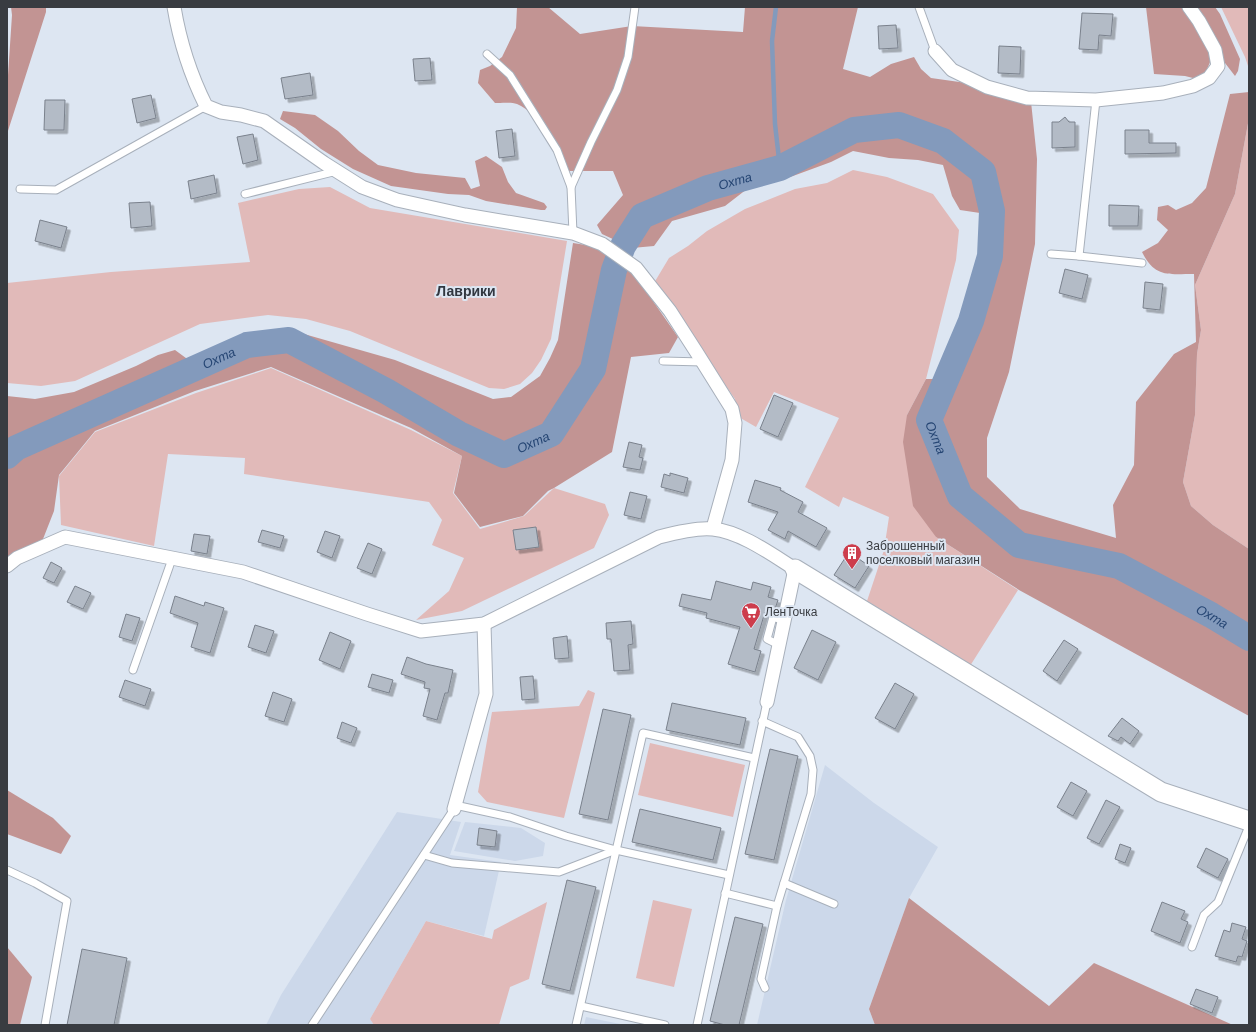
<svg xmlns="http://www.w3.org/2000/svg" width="1256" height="1032" font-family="'DM Sans',sans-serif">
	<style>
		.built { fill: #ccd8ea }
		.green { fill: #e1bab9 }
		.forest { fill: #c29493 }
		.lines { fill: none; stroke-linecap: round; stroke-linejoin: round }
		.stream { stroke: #839abc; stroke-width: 4.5 }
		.river { stroke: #839abc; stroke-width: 26 }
		.building { fill: #b3bbc6; stroke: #7a818c; filter: url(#shadow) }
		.lane-casing { stroke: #a8b0bb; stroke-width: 9 }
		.street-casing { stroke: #a8b0bb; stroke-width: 15 }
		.secondary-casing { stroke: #a8b0bb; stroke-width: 21 }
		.lane { stroke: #fff; stroke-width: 7 }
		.street { stroke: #fff; stroke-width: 13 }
		.secondary { stroke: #fff; stroke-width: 19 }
		.labels { text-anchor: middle; stroke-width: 4; stroke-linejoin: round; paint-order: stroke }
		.poi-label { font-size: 12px; fill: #393c41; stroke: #dde6f2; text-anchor: start }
		.water-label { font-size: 13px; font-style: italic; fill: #254573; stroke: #dde6f2 }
		.quarter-label { font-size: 14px; font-weight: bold; fill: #313740; stroke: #dde6f2 }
	</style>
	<defs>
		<filter id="shadow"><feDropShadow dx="3.5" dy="3.5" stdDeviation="0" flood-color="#0004"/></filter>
	</defs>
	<rect width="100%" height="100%" fill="#dde6f2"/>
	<g class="built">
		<path d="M 825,765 L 874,803 L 938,847 L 909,898 L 869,1009 L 875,1025 L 757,1025 L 786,900 Z"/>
		<path d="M 397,812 L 461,822 L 450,855 L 501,862 L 484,936 L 426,921 L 370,1019 L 374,1025 L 266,1025 L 281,995 Z"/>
		<path d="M 465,822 L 521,828 L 545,843 L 543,856 L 515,861 L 454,851 Z"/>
		<path d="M 586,1017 L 625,1025 L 584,1025 Z"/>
	</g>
	<g class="green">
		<path d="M 1221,7 L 1249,7 L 1249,69 L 1245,57 Z"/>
		<path d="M 1249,118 L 1249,549 L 1213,525 L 1191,506 L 1183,482 L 1195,415 L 1197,354 L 1201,330 L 1195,285 L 1235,194 Z"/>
		<path d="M 853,170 L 887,177 L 933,194 L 959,230 L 956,260 L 926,379 L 907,415 L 936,537 L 1018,590 L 970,666 L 867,601 L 884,550 L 889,517 L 843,497 L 839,507 L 805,487 L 839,418 L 774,392 L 756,427 L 737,416 L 735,399 L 654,283 L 669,258 L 688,246 L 707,231 L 745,209 L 795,189 L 827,183 Z"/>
		<path d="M 330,187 L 370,208 L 567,241 L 551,339 L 541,360 L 532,373 L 520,384 L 504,389 L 489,388 L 350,331 L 306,319 L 268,315 L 200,324 L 75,381 L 41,386 L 7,383 L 7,283 L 111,272 L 250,262 L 238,203 L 299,189 Z"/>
		<path d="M 271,368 L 411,430 L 462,456 L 453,493 L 480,529 L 524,516 L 554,488 L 605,504 L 609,515 L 594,548 L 462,611 L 416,620 L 449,591 L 464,558 L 432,545 L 442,520 L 429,502 L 244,474 L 245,458 L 168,454 L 154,546 L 61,525 L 59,476 L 95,432 L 196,393 Z"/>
		<path d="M 588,690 L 595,693 L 564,818 L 487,802 L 478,792 L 492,712 L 579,706 Z"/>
		<path d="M 650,743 L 745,765 L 733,817 L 638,795 Z"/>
		<path d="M 653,900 L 692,909 L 674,987 L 636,978 Z"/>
		<path d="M 547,902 L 529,979 L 510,987 L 499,1025 L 374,1025 L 370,1019 L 426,921 L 492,939 L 494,930 Z"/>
	</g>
	<g class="forest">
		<path d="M 11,7 L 46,7 L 46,12 L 7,134 L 7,90 L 12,15 Z"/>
		<path d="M 517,7 L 548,7 L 580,34 L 632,26 L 743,32 L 745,7 L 858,7 L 843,69 L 870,77 L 891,64 L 914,57 L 921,69 L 931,78 L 1030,92 L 1037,159 L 1035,244 L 1009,372 L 987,438 L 987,477 L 1020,509 L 1116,538 L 1113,505 L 1134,465 L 1136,402 L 1174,354 L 1196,342 L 1194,274 C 1168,274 1155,278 1142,252 L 1158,243 L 1168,230 L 1157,220 L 1158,207 L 1168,205 L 1176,210 L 1192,203 L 1206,188 L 1230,94 L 1249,92 L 1249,118 L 1235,194 L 1195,285 L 1201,330 L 1197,354 L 1195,415 L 1183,482 L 1191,506 L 1213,525 L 1249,549 L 1249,716 L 1019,590 L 936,537 L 913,506 L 903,442 L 907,415 L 926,379 L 959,379 L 949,376 L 973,321 L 993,256 L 980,213 L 960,210 L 952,196 L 943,165 L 918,160 L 889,158 L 853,151 L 831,162 L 793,176 L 747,189 L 725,206 L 672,221 L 654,246 L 632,248 L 602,234 L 597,225 L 623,195 L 613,171 L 564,171 C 556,150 539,113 517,104 C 511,102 501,103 495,103 L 478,83 L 480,70 L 490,66 L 502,57 L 516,28 Z"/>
		<path d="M 1146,7 L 1215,7 L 1220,14 L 1240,59 L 1238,71 L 1235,76 L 1215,50 L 1203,79 L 1201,80 L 1185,76 L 1154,74 Z"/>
		<path d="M 283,111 L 315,115 L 338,131 L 359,151 L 378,165 L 416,173 L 465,178 L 471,189 L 480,186 L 475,161 L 486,156 L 502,167 L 508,182 L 516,193 L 544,203 L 547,207 L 545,210 L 541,210 L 486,201 L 469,195 L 448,194 L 391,186 L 353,169 L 321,149 L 295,128 L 280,119 Z"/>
		<path d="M 573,243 L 592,246 L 632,271 L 678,337 L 669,353 L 631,357 L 612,452 L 554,488 L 548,491 L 523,516 L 480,527 L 454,493 L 462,456 L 411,428 L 271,367 L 195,391 L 95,431 L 59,475 L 54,511 L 43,539 L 7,560 L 7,396 L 35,399 L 74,392 L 136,366 L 158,355 L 175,350 L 190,361 L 253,335 L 290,330 L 395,360 L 493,399 L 511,397 L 540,376 L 550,358 L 558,340 Z"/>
		<path d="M 7,790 L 53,818 L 71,836 L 61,854 L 7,834 Z"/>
		<path d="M 909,898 L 1049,1006 L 1094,963 L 1233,1025 L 875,1025 L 869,1009 Z"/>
		<path d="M 7,947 L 32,977 L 20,1025 L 7,1025 Z"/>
	</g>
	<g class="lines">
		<path class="stream" d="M 776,7 L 772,41 L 775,124 L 780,168"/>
		<path class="river" id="s1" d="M 7,456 L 16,448 L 247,345 L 289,340 L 386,391 L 459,434 L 504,455 L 551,434 L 593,369 L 614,270 L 623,246 L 642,216 L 708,188 L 780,168 L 854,130 L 899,125 L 943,141 L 983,172 L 992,211 L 990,256 L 971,321 L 929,420 L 960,496 L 1019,545 L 1119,566 L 1211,615 L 1249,638"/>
	</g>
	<g class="building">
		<path d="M 1082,13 L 1113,14 L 1111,36 L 1099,35 L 1098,50 L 1079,49 Z"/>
		<path d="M 896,25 L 898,48 L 879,49 L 878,26 Z"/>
		<path d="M 999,46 L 1021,47 L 1020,74 L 998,73 Z"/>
		<path d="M 430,58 L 432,80 L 415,81 L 413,59 Z"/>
		<path d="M 310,73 L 313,95 L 285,99 L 281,78 Z"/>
		<path d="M 151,95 L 156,118 L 137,123 L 132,99 Z"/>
		<path d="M 45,100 L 65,100 L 64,130 L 44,130 Z"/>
		<path d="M 1065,117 L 1069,122 L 1075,122 L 1075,147 L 1052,148 L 1052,122 L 1059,122 Z"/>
		<path d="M 512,129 L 515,156 L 499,158 L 496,131 Z"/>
		<path d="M 1125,130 L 1149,130 L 1149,143 L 1176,143 L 1176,153 L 1125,154 Z"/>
		<path d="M 253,134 L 258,160 L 243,164 L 237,137 Z"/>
		<path d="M 214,175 L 217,193 L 191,199 L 188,181 Z"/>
		<path d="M 150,202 L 152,226 L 131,228 L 129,203 Z"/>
		<path d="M 1109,205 L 1139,206 L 1138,226 L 1109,226 Z"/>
		<path d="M 40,220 L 67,227 L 61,248 L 35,241 Z"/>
		<path d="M 1065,269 L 1088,275 L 1082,299 L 1059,293 Z"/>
		<path d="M 1145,282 L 1163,284 L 1160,310 L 1143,308 Z"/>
		<path d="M 774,395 L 793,403 L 778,437 L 760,429 Z"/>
		<path d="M 629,442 L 642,445 L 639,457 L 643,458 L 640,470 L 623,467 Z"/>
		<path d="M 670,473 L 688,478 L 684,493 L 661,487 L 664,474 L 670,476 Z"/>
		<path d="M 755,480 L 781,488 L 780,490 L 803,502 L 798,512 L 827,528 L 816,547 L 788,531 L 785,539 L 768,530 L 778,512 L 748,502 Z"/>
		<path d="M 630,492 L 647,496 L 641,519 L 624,515 Z"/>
		<path d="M 536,527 L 539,547 L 516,550 L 513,530 Z"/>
		<path d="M 262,530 L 284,536 L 280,548 L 258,542 Z"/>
		<path d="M 325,531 L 340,536 L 332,558 L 317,552 Z"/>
		<path d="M 194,534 L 210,536 L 207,554 L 191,551 Z"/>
		<path d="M 368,543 L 382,549 L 372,574 L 357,568 Z"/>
		<path d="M 849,552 L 869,566 L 855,588 L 834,575 Z"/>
		<path d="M 51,562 L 62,568 L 54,583 L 43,578 Z"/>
		<path d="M 716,581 L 751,590 L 753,582 L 771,587 L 768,597 L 778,600 L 774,612 L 769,614 L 765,612 L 754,649 L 761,651 L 755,672 L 728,664 L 740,627 L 706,618 L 707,613 L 679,606 L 682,594 L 711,600 Z"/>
		<path d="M 75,586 L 91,593 L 83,609 L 67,602 Z"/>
		<path d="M 175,596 L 204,606 L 205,602 L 224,608 L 210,653 L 191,647 L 198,623 L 170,613 Z"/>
		<path d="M 126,614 L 140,618 L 132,641 L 119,637 Z"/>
		<path d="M 631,621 L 633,644 L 628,645 L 630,670 L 614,671 L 611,639 L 607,639 L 606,623 Z"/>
		<path d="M 255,625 L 274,631 L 266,653 L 248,647 Z"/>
		<path d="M 812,630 L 836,642 L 818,680 L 794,668 Z"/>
		<path d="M 330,632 L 351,641 L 340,669 L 319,660 Z"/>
		<path d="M 567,636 L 569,658 L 555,659 L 553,638 Z"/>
		<path d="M 1064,640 L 1078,649 L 1057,681 L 1043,671 Z"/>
		<path d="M 407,657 L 426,664 L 453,670 L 448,693 L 445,693 L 437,720 L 423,716 L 430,689 L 424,688 L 425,682 L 401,674 Z"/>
		<path d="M 372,674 L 393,680 L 389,693 L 368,687 Z"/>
		<path d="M 533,676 L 535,699 L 522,700 L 520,677 Z"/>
		<path d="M 125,680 L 151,689 L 145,706 L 119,697 Z"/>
		<path d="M 895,683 L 914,694 L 895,729 L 875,718 Z"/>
		<path d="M 273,692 L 292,699 L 284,722 L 265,716 Z"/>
		<path d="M 672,703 L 746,718 L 740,745 L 666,730 Z"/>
		<path d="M 603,709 L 631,715 L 608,820 L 579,814 Z"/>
		<path d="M 1122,718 L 1139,731 L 1130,744 L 1121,737 L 1118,741 L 1108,736 Z"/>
		<path d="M 342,722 L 357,728 L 351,743 L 337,738 Z"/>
		<path d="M 770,749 L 798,756 L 774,860 L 745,854 Z"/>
		<path d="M 1071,782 L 1087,791 L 1073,816 L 1057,807 Z"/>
		<path d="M 1106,800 L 1120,807 L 1099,844 L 1087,838 Z"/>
		<path d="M 640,809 L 721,828 L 713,860 L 632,842 Z"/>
		<path d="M 479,828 L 497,831 L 495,847 L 477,845 Z"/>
		<path d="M 1120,844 L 1131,848 L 1125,863 L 1115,859 Z"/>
		<path d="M 1206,848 L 1228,859 L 1218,878 L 1197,867 Z"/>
		<path d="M 567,880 L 596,887 L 570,991 L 542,984 Z"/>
		<path d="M 1162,902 L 1185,911 L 1181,919 L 1188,922 L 1180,943 L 1151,931 Z"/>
		<path d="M 735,917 L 763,924 L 739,1025 L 725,1025 L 710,1021 Z"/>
		<path d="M 1232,923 L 1246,927 L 1242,939 L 1247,941 L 1242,957 L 1238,956 L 1236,962 L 1215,956 L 1224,930 L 1230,932 Z"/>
		<path d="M 82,949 L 127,958 L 114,1025 L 67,1025 Z"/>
		<path d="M 1196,989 L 1218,997 L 1212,1013 L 1190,1004 Z"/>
	</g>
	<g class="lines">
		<defs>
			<g id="lane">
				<path d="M 919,7 L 935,51"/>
				<path d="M 487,54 L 510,75 L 557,150 L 571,187"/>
				<path d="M 20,189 L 56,190 L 206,106"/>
				<path d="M 245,194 L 337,171"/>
				<path d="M 573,233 L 571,187 L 591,142 L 617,90 L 628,57 L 635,7"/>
				<path d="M 1051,254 L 1079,256 L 1142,263"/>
				<path d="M 1079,256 L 1096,100"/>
				<path d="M 663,361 L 703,362"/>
				<path d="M 779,645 L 767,639 L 773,617 L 784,621"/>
				<path d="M 133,670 L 172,559"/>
				<path d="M 762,721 L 798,737 L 810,756 L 813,770 L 811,794 L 777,906 L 761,979 L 765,988"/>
				<path d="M 455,805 L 510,817 L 566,836 L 616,850 L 729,875"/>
				<path d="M 424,855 L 452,863 L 559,872 L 616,850"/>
				<path d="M 7,870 L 35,883 L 67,901 L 45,1025"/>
				<path d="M 784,883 L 834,904"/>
				<path d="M 725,893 L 777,906"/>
				<path d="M 1192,947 L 1204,915 L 1218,902 L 1249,826"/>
				<path d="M 581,1006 L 665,1025"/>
				<path d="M 312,1025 L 454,809"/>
				<path d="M 576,1025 L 643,733 L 754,758"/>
				<path d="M 697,1025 L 767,702"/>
			</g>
			<g id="street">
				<path d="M 174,7 C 180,43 190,74 206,106 L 221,112 L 241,115 L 264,121 L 324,163 L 362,187 L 397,200 L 465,215 L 573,233 L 602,244 L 636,268 L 670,311 L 697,353 L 732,409 L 735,423 L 732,460 L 713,528"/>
				<path d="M 935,51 L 952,70 L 987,87 L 1027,98 L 1096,100 L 1163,93 L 1193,86 L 1209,78 L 1218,66 L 1215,50 L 1199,21 L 1189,7"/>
				<path d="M 7,566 L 17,558 L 65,537 L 243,572 L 367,614 L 421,631 L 484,624 L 659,537 C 674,533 697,527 713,529 C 741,532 771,554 795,569 L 767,702"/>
				<path d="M 454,809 L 486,694 L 484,624"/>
			</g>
			<path id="secondary" d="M 795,569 L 1161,792 L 1249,821"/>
		</defs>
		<use href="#lane" class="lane-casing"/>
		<use href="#street" class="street-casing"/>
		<use href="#secondary" class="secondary-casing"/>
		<use href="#lane" class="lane"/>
		<use href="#street" class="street"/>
		<use href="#secondary" class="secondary"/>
	</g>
	<defs>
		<symbol id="building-pin" viewBox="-11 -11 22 30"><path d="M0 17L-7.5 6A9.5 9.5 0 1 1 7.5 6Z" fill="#cd3d4c" stroke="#dde6f2"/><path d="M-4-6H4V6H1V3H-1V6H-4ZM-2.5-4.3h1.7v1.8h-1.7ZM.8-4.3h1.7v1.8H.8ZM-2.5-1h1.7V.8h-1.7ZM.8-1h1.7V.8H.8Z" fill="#fff"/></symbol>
		<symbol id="supermarket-pin" viewBox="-11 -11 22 30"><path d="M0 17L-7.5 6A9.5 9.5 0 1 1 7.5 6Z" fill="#cd3d4c" stroke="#dde6f2"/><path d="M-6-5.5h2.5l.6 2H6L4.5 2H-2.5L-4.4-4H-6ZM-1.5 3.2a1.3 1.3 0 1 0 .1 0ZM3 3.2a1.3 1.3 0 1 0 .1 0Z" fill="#fff"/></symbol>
	</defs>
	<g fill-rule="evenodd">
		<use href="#building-pin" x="841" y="542" width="22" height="30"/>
		<use href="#supermarket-pin" x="740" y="601" width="22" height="30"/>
	</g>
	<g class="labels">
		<g class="poi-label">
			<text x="866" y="550">Заброшенный<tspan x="866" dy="14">поселковый магазин</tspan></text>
			<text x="765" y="616">ЛенТочка</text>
		</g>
		<g class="water-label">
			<text dy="5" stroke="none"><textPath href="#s1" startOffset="942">Охта</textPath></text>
			<text dy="5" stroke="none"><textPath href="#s1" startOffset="234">Охта</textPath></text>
			<text dy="5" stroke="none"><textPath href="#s1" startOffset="1494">Охта</textPath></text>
			<text dy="5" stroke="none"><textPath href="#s1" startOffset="583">Охта</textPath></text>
			<text dy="5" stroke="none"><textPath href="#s1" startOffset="1842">Охта</textPath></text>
		</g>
		<g class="quarter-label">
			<text x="466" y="296">Лаврики</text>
		</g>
	</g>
	<rect width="1256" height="1032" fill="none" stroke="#393c41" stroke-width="16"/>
</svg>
